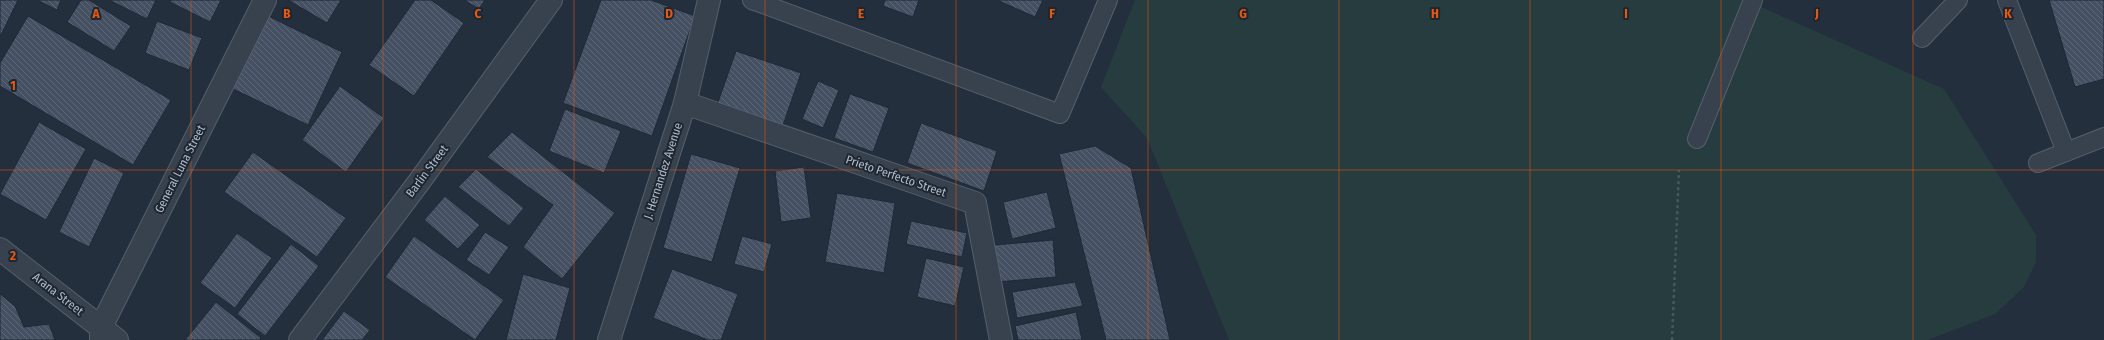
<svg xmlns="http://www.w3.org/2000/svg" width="2104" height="340" font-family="'Fira Sans Condensed',sans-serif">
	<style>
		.green { fill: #263c3f }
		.building { fill: url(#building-back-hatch); stroke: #1f2835 }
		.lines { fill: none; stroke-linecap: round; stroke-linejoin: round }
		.service-casing { stroke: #565f6c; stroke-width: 20 }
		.minor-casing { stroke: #565f6c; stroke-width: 24 }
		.tertiary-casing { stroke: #565f6c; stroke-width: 24 }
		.path { stroke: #44595c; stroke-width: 2.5; stroke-dasharray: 3 3; stroke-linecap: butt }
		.service { stroke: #38414e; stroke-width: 18 }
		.minor { stroke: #38414e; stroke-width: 22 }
		.tertiary { stroke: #38414e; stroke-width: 22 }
		.grid { fill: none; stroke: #e8590c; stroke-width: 1; stroke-opacity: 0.55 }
		.labels { text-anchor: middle; stroke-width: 4; stroke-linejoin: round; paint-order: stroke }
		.street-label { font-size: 12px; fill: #b4bcc9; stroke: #1d2633 }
		.grid-label { font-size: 13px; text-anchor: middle; font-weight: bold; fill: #e8590c; stroke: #1d2633; stroke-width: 4; stroke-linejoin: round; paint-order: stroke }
	</style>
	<defs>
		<pattern id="building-back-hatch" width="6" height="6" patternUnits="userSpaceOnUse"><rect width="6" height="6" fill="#455162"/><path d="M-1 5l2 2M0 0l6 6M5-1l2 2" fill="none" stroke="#5d6877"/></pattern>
	</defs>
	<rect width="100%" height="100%" fill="#242f3e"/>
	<path class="green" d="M 1135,0 L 1746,0 L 1944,89 L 2036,235 L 2036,262 L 2024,287 L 1995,314 L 1928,340 L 1229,340 L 1147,138 L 1101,87 Z"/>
	<g class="building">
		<path d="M 0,0 L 18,0 L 0,37 Z"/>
		<path d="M 37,0 L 61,0 L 57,10 Z"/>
		<path d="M 81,0 L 89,0 L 131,26 L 114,51 L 67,22 Z"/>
		<path d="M 109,0 L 156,0 L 147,19 Z"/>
		<path d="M 171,0 L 221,0 L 210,22 L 170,2 Z"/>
		<path d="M 288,0 L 341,0 L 327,23 Z"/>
		<path d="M 415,0 L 431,0 L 464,23 L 414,96 L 369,65 Z"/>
		<path d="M 464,0 L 485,0 L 479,9 Z"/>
		<path d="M 601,0 L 651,0 L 695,16 L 652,136 L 563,103 Z"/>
		<path d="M 885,0 L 919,0 L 913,17 L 883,6 Z"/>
		<path d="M 997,0 L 1043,0 L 1035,17 Z"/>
		<path d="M 2049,0 L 2104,0 L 2104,79 L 2075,87 Z"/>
		<path d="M 266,15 L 342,52 L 308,125 L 231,88 Z"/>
		<path d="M 28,16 L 171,100 L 133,165 L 0,86 L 0,63 Z"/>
		<path d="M 157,21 L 202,38 L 189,70 L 145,53 Z"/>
		<path d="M 736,51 L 801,73 L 782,128 L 717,105 Z"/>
		<path d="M 818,81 L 839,90 L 823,128 L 802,119 Z"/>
		<path d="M 340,86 L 384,118 L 346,172 L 302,140 Z"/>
		<path d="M 850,94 L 889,108 L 873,152 L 834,138 Z"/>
		<path d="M 565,109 L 621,131 L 604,173 L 549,151 Z"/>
		<path d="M 39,122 L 86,149 L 46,220 L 0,194 Z"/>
		<path d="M 921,123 L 997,151 L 984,191 L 907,163 Z"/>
		<path d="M 512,132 L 615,213 L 562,279 L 523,247 L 553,205 L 487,157 Z"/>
		<path d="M 1095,146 L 1131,168 L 1170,340 L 1106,340 L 1059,154 Z"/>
		<path d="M 253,152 L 346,218 L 317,257 L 224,192 Z"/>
		<path d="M 691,154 L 740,168 L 712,262 L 663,248 Z"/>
		<path d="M 94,158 L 124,173 L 89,247 L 59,232 Z"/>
		<path d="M 804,167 L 811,218 L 781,222 L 775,171 Z"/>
		<path d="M 476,169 L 524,208 L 509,226 L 458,187 Z"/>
		<path d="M 1047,192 L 1056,228 L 1012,239 L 1003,202 Z"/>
		<path d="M 837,193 L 895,203 L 884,273 L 825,262 Z"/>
		<path d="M 445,196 L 480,225 L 458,249 L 424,220 Z"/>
		<path d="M 911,221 L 967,233 L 962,257 L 906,244 Z"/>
		<path d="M 485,232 L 509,247 L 489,275 L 466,260 Z"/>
		<path d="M 237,233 L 272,258 L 235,308 L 200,283 Z"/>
		<path d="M 414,236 L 504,300 L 475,340 L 385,277 Z"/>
		<path d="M 742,236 L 772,244 L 764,272 L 734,264 Z"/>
		<path d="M 1053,240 L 1056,277 L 997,282 L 994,245 Z"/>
		<path d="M 291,244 L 319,266 L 265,336 L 237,314 Z"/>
		<path d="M 926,258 L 964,267 L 955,306 L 917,297 Z"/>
		<path d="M 672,269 L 738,294 L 721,340 L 708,340 L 653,318 Z"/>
		<path d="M 523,274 L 570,288 L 556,340 L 506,340 Z"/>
		<path d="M 1075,282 L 1083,306 L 1017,318 L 1012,292 Z"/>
		<path d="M 0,294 L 15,306 L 24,327 L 49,324 L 55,340 L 0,340 Z"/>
		<path d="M 216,302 L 261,338 L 259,340 L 185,340 Z"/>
		<path d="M 344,311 L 370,330 L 362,340 L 322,340 Z"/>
		<path d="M 1076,312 L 1082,340 L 1018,340 L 1015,326 Z"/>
	</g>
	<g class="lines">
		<defs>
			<g id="service">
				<path d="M 752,0 L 1060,114 L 1108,0"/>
				<path d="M 2007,0 L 2066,152"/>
				<path d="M 1922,38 L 1958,0"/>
				<path d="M 1697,139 L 1753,0"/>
				<path d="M 2038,163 L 2104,137"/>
			</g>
			<path id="minor" d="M 685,103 L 975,203 L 1001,340"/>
			<g id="tertiary">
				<path d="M 0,249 L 117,340"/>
				<path d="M 101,340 L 101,327 L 265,0"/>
				<path d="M 300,340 L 419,182 L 551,0"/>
				<path d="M 609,340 L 685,103 L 709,0"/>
			</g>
		</defs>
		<use href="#service" class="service-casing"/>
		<use href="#minor" class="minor-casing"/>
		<use href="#tertiary" class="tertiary-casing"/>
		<path class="path" d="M 1672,340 L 1679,170"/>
		<use href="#service" class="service"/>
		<use href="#minor" class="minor"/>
		<use href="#tertiary" class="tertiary"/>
	</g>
	<path class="grid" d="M 191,0 L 191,340M 383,0 L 383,340M 574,0 L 574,340M 765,0 L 765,340M 956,0 L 956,340M 1148,0 L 1148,340M 1339,0 L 1339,340M 1530,0 L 1530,340M 1721,0 L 1721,340M 1913,0 L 1913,340M 0,170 L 2104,170"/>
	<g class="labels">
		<g class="street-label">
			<text transform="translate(180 169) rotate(-63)" y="4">General Luna Street</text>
			<text transform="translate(427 171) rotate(-53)" y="4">Barlin Street</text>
			<text transform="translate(663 171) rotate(-72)" y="4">J. Hernandez Avenue</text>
			<text transform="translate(896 176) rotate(19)" y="4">Prieto Perfecto Street</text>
			<text transform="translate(58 294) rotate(38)" y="4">Arana Street</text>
		</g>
	</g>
	<g class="grid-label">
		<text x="96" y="18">A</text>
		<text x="287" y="18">B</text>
		<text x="478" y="18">C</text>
		<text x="669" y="18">D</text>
		<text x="861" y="18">E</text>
		<text x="1052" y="18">F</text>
		<text x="1243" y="18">G</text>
		<text x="1435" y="18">H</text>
		<text x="1626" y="18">I</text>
		<text x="1817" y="18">J</text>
		<text x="2008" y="18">K</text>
		<text x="13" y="90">1</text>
		<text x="13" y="260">2</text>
	</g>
</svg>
